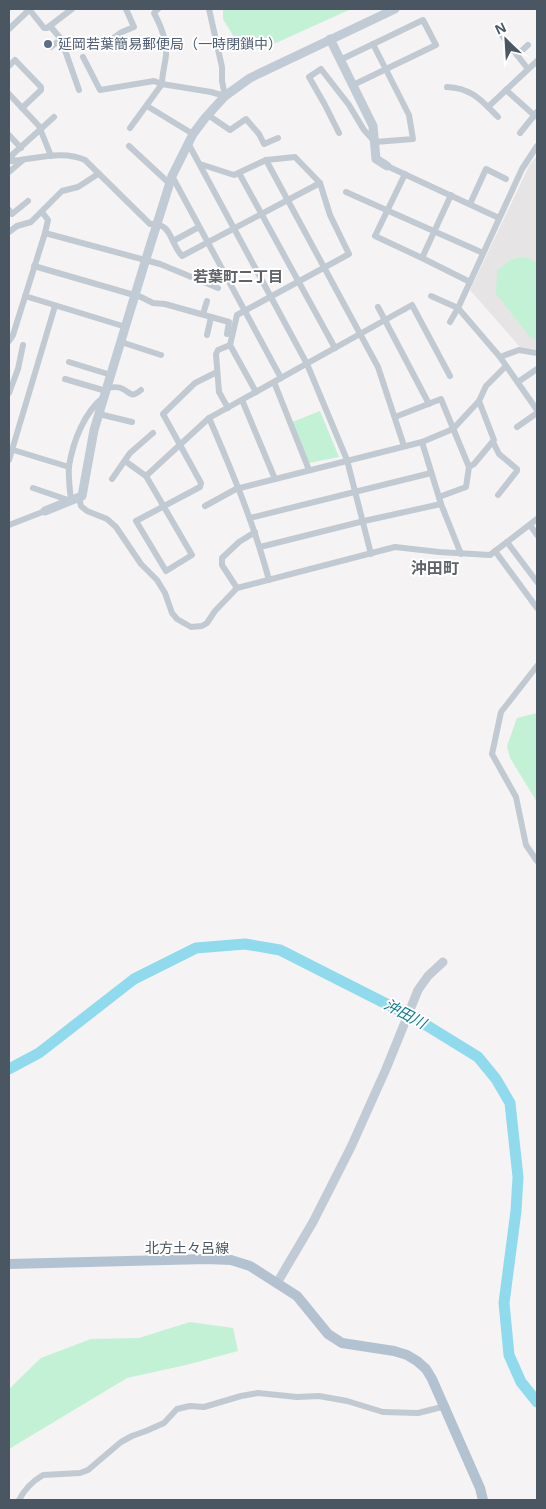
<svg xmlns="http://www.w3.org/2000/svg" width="546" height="1509" font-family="Arial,'Noto Sans JP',sans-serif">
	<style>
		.education { fill: #e6e4e5 }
		.green { fill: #c3f1d5 }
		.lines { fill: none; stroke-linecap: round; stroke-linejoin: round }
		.river { stroke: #90daee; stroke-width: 11 }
		.street { stroke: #c1cad2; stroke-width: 6 }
		.secondary { stroke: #c1cbd6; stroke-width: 9 }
		.primary { stroke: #b3c2d1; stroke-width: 10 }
		.service-dot { fill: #5c6f8a; stroke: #fff; stroke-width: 2 }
		.labels { text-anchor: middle; stroke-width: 4; stroke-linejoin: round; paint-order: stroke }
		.service-label { font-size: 14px; fill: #4e5e75; stroke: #fff; text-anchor: start }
		.street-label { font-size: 14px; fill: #4a5661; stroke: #fff }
		.neighbourhood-label { font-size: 15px; font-weight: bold; fill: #5f6368; stroke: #fff }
		.water-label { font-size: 15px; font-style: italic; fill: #0c7c9b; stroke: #fff }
		.quarter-label { font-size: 16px; font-weight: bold; fill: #5f6368; stroke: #fff }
	</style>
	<rect width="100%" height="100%" fill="#f5f3f3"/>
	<path class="education" d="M 537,156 L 537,349 L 520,347 L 470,290 L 530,164 Z"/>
	<g class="green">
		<path d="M 223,9 L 351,9 L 267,47 L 243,52 L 223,19 Z"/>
		<path d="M 520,257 L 529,258 L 537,262 L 537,340 L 530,337 L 496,294 L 497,271 L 510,260 Z"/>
		<path d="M 320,411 L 339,457 L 309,463 L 292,422 Z"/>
		<path d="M 537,713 L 537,802 L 510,758 L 507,746 L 517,718 Z"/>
		<path d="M 190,1322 L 233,1328 L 238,1351 L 186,1365 L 127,1378 L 9,1449 L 9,1389 L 41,1358 L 91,1339 L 139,1338 Z"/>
	</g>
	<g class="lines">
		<path class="river" d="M 9,1069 L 39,1053 L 134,979 L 196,948 L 245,944 L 280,950 L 418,1020 L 478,1057 L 496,1079 L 510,1103 L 518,1177 L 516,1211 L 504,1303 L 509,1355 L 521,1382 L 537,1402"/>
		<g class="street">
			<path d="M 29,9 L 44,28 L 47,28 L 72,9"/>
			<path d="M 50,26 L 61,39 L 79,90"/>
			<path d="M 9,29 L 30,9"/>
			<path d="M 500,33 L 528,69"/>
			<path d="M 109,41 L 122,32 L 134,27 L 126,9"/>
			<path d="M 51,47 L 61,39"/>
			<path d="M 517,55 L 528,45"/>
			<path d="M 83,57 L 100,90 L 154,81 L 162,84 C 162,74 165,65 166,55 C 167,40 161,26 154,13 L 158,9"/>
			<path d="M 340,60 L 423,20 L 436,45 L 353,85"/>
			<path d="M 9,66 L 15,60 L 41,87 L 41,90 L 22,108"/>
			<path d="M 447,87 C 472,88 482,101 498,117"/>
			<path d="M 506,90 L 535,116"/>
			<path d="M 9,94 L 39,126 L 51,156"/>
			<path d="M 147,106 L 193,134"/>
			<path d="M 488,107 L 537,61"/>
			<path d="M 208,115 L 230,130 L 246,119 L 259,134 L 264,144 L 278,138"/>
			<path d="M 130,128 L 162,84 L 211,92 L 225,96 L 222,81 L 222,67 L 209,9"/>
			<path d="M 339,133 L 325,105 L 309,77 L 321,69 L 349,105 L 364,130 L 375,142 L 413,139 L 409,115 L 373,44"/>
			<path d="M 520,133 L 537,112"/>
			<path d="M 9,135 L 21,148"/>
			<path d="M 188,143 L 307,364 L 347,460 L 371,554"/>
			<path d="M 129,146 L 170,184"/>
			<path d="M 537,146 L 522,169 L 458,308 L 500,357 L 519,350 L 537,353"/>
			<path d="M 266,160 L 378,367 L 404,446"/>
			<path d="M 9,161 C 33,160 62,149 85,160 L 150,224 C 173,223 169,242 182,256 L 320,183"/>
			<path d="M 12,161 L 12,155 L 54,117"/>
			<path d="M 200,164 L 234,175 L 266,160 L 295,157 L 320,183 L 330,215 L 349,254 L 237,315 L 230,345 L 218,350 L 216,354 L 219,392 L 228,408"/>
			<path d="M 387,166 L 499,218"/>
			<path d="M 9,172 L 23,160"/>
			<path d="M 239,173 L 335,348"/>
			<path d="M 405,174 L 375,236 L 422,258 L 451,195"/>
			<path d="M 172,176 L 281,378"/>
			<path d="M 346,192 L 483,253"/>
			<path d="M 470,204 L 486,169 L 506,179"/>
			<path d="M 9,210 L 12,214 L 28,201"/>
			<path d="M 9,232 L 17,226 L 31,222 L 62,191 L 78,187 L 98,174"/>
			<path d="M 45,233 L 160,264 L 218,288"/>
			<path d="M 175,240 L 199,227"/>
			<path d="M 422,258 L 470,282"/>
			<path d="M 34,266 L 141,297 L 153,303 L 165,304 L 229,322 L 227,334"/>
			<path d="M 25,296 L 126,327"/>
			<path d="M 431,296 L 458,308 L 450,322"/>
			<path d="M 378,307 L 429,404"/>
			<path d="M 203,314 L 207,301"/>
			<path d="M 207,335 L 211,317"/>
			<path d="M 9,341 L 13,335 L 45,233 L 48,220 L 42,212"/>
			<path d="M 121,342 L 161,355"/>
			<path d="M 230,345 L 256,392"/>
			<path d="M 500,357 L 537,410"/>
			<path d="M 69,362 L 111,375"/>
			<path d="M 217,372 L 195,383 L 163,414 L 201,483 L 200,487 L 136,521 L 166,571 L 192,555 L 146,476 L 209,418 L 412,305 L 450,376"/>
			<path d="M 65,379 L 106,391"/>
			<path d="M 274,382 L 309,470"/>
			<path d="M 518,382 L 537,369"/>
			<path d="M 107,388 C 112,387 118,386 123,389 C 132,394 131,398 141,390"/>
			<path d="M 9,393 L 18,369 L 23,345"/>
			<path d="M 242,400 L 275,479"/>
			<path d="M 99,414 L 132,422"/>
			<path d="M 395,417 L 441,399 L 469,467"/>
			<path d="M 209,418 C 232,471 254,524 269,580"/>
			<path d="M 517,427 L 537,413"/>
			<path d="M 422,442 L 441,504 L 461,554"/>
			<path d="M 493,442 L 499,454 L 517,469 L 517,471 L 498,495"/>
			<path d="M 10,449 L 69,467"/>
			<path d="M 9,460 L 55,306"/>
			<path d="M 125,461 L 146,476"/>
			<path d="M 112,479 L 130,453 L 153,433"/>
			<path d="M 33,488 L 71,501"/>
			<path d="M 439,497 L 466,487 L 469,467 L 474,464 L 494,440 L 479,401"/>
			<path d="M 79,498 L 81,506 L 87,511 L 107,519 L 116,527 L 141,564 L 157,580 L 165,593 L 172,613 L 177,619 L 191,627 L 202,626 L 207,623 L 215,611 L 237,588 L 395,547 L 439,552 L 490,555 L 537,519"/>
			<path d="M 71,501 C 70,490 68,477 69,466 C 73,442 84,412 104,397"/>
			<path d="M 205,506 L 236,489 L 422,442 L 453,429 L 479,401 L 486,386 L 506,366"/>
			<path d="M 250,518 L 431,473"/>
			<path d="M 9,525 L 45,511"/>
			<path d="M 530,525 L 537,535"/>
			<path d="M 507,542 L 537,582"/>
			<path d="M 260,547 L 364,521 L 441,504"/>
			<path d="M 495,551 L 537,608"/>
			<path d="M 237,588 L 222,565 L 222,558 L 239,542 L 255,532"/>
			<path d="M 537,666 L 501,712 L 492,754 L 516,797 L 526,845 L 537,861"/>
			<path d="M 19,1500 C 24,1490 33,1481 43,1475 L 80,1473 L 88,1470 L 121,1442 L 132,1436 L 146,1431 L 164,1423 L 177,1409 L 190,1406 L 204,1407 L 241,1396 L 258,1393 L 297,1397 L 319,1396 L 347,1401 L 383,1412 L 418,1413 L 446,1406"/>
		</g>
		<g class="secondary">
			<path d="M 330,39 L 373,126 L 376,159 L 387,166"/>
			<path d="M 45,511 L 82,496 L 94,430 L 145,262 L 172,176 L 193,134 L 205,118 L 225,96 L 250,78 L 395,9"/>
			<path d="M 277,1283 L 313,1222 L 351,1147 L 386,1069 L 418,990 L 428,976 L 443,962"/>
		</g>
		<path class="primary" d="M 9,1264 L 206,1259 L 231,1260 L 250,1266 L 297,1296 L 328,1334 L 342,1343 L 394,1351 L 407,1355 L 417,1361 L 426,1369 L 432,1379 L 480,1488 L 483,1500"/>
	</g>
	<circle class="service-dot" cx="48" cy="44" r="5"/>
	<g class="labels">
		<g class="service-label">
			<text x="58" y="49">延岡若葉簡易郵便局（一時閉鎖中）</text>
		</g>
		<g class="street-label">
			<text x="187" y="1253">北方土々呂線</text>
		</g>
		<g class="neighbourhood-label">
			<text x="238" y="282">若葉町二丁目</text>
		</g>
		<g class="water-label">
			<text transform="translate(405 1014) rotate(28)" y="5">沖田川</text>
		</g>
		<g class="quarter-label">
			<text x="435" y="574">沖田町</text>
		</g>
	</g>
	<rect width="546" height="1509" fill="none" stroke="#4a5661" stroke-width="20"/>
	<g transform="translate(506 40) rotate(335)" stroke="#ffffff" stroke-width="4" paint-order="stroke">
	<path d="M0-4L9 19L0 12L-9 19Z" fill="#4a5661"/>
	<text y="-8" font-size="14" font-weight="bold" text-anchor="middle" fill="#4a5661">N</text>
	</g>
</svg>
